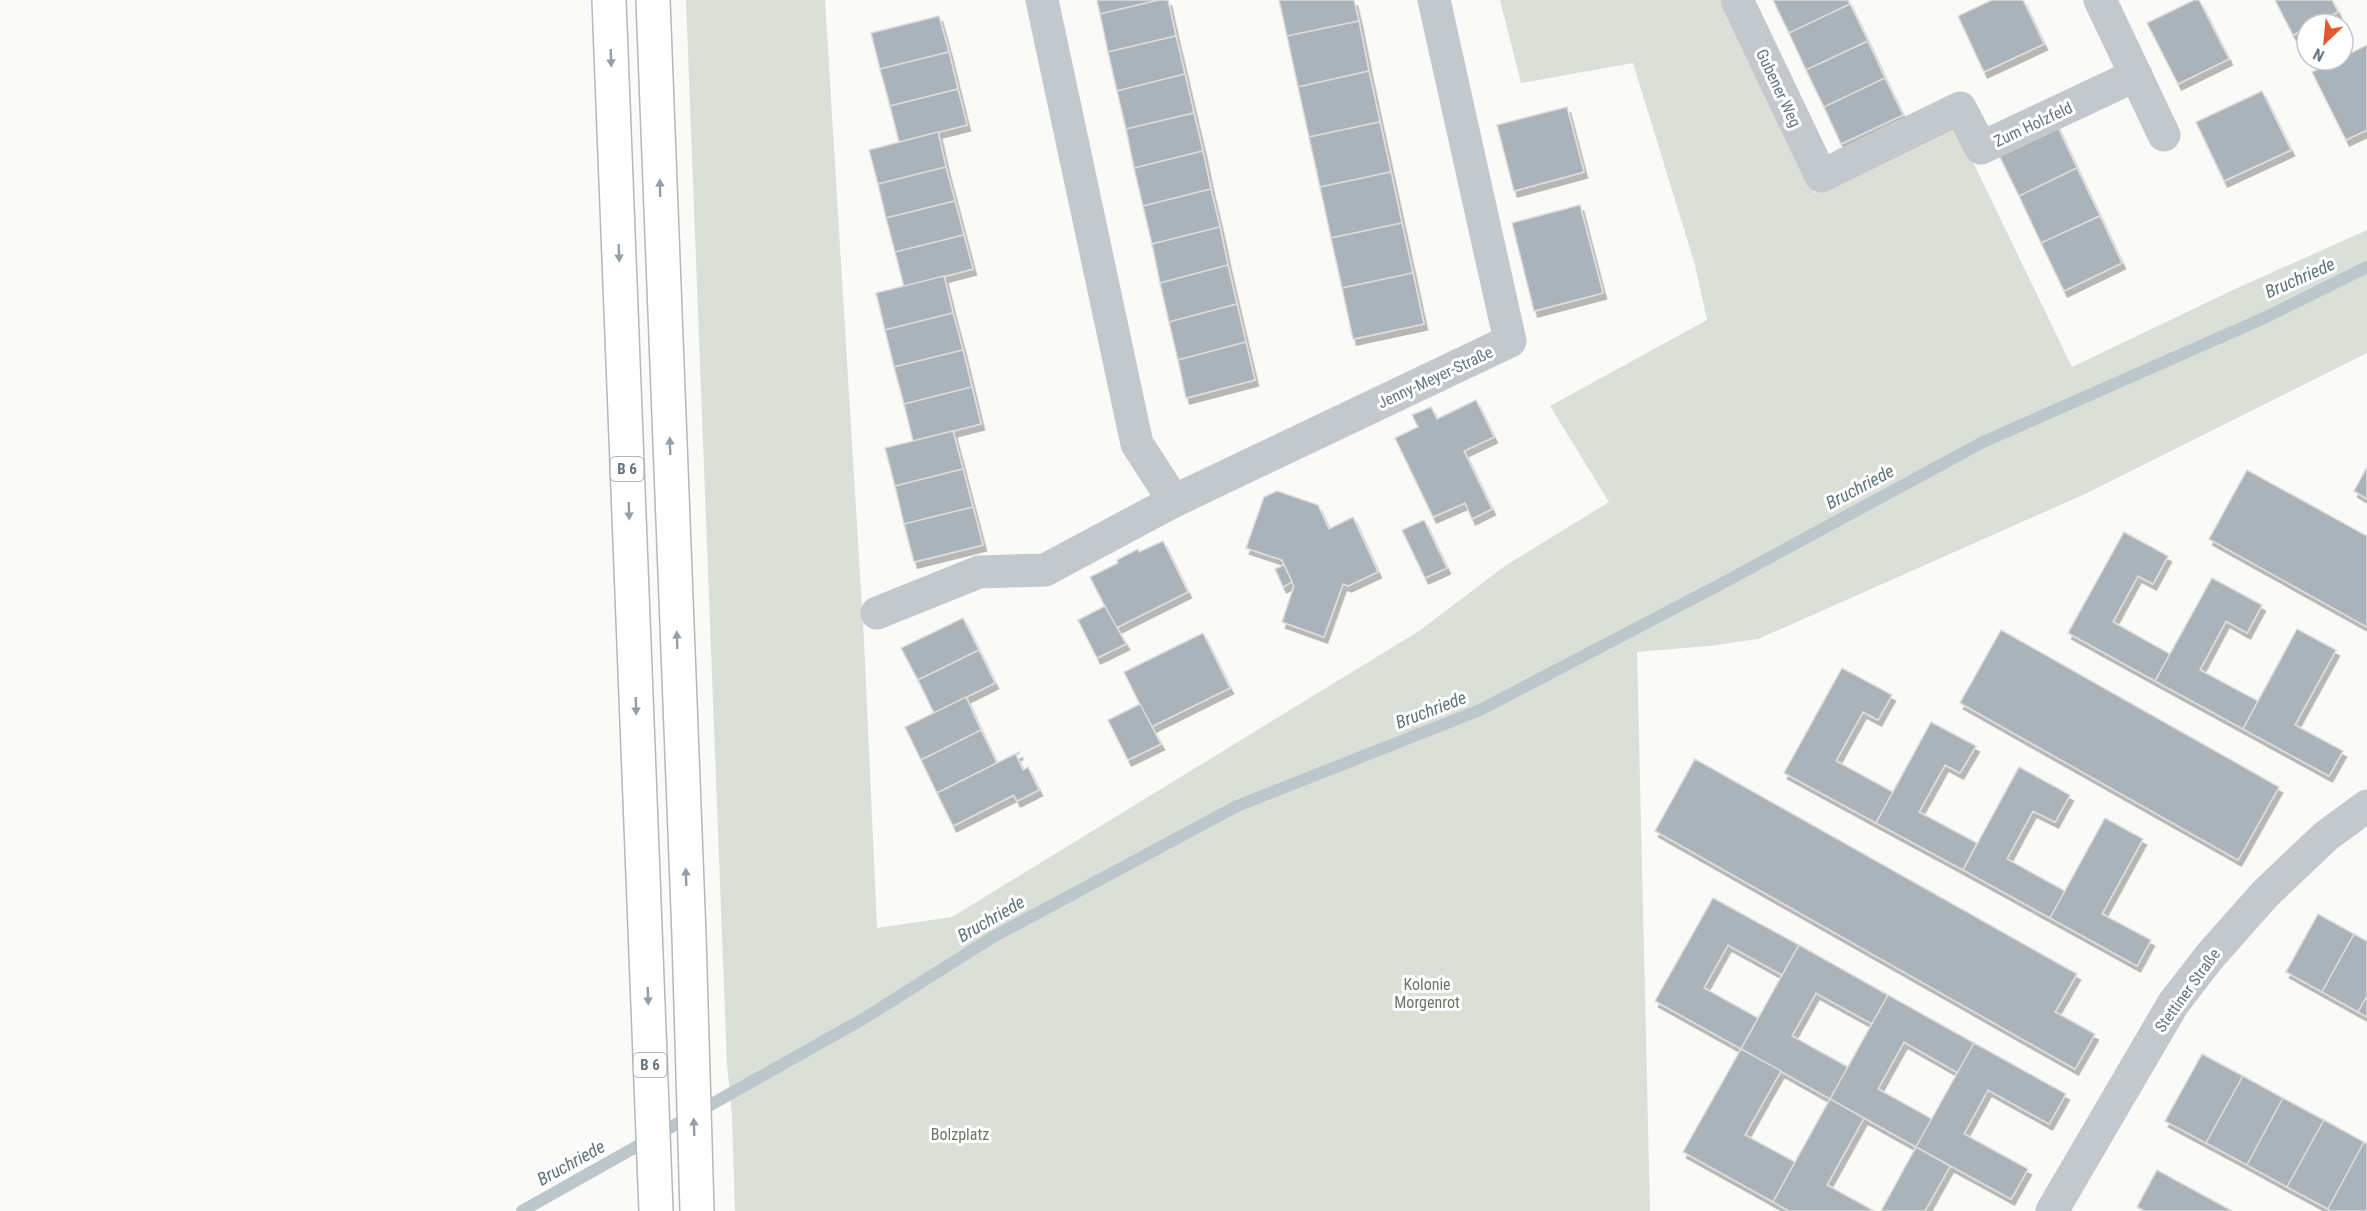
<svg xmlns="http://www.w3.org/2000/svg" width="2367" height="1211" font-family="'Roboto Condensed',sans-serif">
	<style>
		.green { fill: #dadfd7 }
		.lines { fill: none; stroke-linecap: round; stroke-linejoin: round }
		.stream { stroke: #bbc7cb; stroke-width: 12 }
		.building { fill: #aab3b9; stroke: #dcdcda; stroke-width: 1.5; filter: url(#shadow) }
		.highway-casing { stroke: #b4b9bd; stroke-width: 36 }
		.minor { stroke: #c3c8cc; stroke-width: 33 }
		.highway { stroke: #fff; stroke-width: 33 }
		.oneway { fill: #939fa8 }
		.labels { text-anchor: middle; stroke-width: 6; stroke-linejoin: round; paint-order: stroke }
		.shield { fill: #fff; stroke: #939fa8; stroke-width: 1.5 }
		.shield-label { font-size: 15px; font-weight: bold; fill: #657683 }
		.street-label { font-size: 16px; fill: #657683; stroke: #fff }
		.park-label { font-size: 16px; fill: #687a64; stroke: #fff }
		.water-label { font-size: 18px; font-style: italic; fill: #60757c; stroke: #fff }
	</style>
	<defs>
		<filter id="shadow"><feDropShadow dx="3.5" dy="6" stdDeviation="0" flood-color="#0004"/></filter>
	</defs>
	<rect width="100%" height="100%" fill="#fafaf8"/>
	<path class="green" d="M 686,0 L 825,0 L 864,641 L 877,928 L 952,917 L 1419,631 L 1505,566 L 1609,502 L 1550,406 L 1707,320 L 1695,265 L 1633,63 L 1521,83 L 1500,0 L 1720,0 L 1815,193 L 1956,127 L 2072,367 L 2233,290 L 2367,230 L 2367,353 L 2085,494 L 1758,639 L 1709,646 L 1637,652 L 1650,1211 L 735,1211 L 732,1115 L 727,1064 Z"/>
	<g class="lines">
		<path class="stream" d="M 522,1211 L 863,1019 L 993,937 L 1237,806 L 1480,710 L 1719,585 L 1983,442 L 2264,318 L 2367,267"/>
	</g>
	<g class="building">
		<path d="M 1097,0 L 1159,0 L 1100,14 Z"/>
		<path d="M 1159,0 L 1168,0 L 1176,36 L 1108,52 L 1100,14 Z"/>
		<path d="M 1279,0 L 1354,0 L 1359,21 L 1287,36 Z"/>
		<path d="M 1773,0 L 1848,0 L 1850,4 L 1789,33 Z"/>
		<path d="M 1992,0 L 2023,0 L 2044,44 L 1984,72 L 1958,16 Z"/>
		<path d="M 2194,0 L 2199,0 L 2229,59 L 2178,84 L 2147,23 Z"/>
		<path d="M 2275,0 L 2332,0 L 2338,12 L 2314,24 L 2307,24 L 2307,28 L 2293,35 Z"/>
		<path d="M 1850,4 L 1868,41 L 1806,70 L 1789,33 Z"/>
		<path d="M 939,16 L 949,52 L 880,69 L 871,33 Z"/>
		<path d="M 1359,21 L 1369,71 L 1298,87 L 1287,36 Z"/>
		<path d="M 1176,36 L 1185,74 L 1117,91 L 1108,52 Z"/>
		<path d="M 1868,41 L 1885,78 L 1824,107 L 1806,70 Z"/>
		<path d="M 2367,45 L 2367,130 L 2346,140 L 2312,72 L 2337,60 L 2343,60 L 2343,57 Z"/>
		<path d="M 949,52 L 958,89 L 890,106 L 880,69 Z"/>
		<path d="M 1369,71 L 1380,122 L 1309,137 L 1298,87 Z"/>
		<path d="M 1185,74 L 1194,113 L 1126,129 L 1117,91 Z"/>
		<path d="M 1885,78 L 1903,115 L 1841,144 L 1824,107 Z"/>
		<path d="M 958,89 L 967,125 L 899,142 L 890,106 Z"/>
		<path d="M 2262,91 L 2291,150 L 2224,181 L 2196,122 Z"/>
		<path d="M 1567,107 L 1584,172 L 1514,191 L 1497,125 Z"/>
		<path d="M 1194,113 L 1203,151 L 1134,168 L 1126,129 Z"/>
		<path d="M 2055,121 L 2077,168 L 2019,196 L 1996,149 Z"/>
		<path d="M 1380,122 L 1391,172 L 1320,187 L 1309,137 Z"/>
		<path d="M 938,132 L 946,167 L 878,184 L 869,150 Z"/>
		<path d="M 1203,151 L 1211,189 L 1143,206 L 1134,168 Z"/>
		<path d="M 946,167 L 955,201 L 886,218 L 878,184 Z"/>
		<path d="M 2077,168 L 2100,216 L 2041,243 L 2019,196 Z"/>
		<path d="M 1391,172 L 1402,223 L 1331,238 L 1320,187 Z"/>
		<path d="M 1211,189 L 1220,227 L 1152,244 L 1143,206 Z"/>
		<path d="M 955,201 L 964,235 L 895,252 L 886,218 Z"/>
		<path d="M 1580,205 L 1603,293 L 1534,311 L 1512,223 Z"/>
		<path d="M 2100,216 L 2122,263 L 2064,291 L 2041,243 Z"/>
		<path d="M 1402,223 L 1413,273 L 1342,288 L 1331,238 Z"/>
		<path d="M 1220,227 L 1228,265 L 1160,283 L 1152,244 Z"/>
		<path d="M 964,235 L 973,269 L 904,287 L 895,252 Z"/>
		<path d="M 1228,265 L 1237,304 L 1169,322 L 1160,283 Z"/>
		<path d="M 1413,273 L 1424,324 L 1353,339 L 1342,288 Z"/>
		<path d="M 944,276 L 953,313 L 885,330 L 876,293 Z"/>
		<path d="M 1237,304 L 1246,342 L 1178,360 L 1169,322 Z"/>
		<path d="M 953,313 L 963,350 L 894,367 L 885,330 Z"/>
		<path d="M 1246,342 L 1255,380 L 1186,398 L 1178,360 Z"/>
		<path d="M 963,350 L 972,387 L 904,404 L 894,367 Z"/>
		<path d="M 972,387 L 981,424 L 913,441 L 904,404 Z"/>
		<path d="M 1476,400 L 1494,437 L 1464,451 L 1492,509 L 1472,519 L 1465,503 L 1433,517 L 1395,438 L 1418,427 L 1412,415 L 1431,407 L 1437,419 Z"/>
		<path d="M 953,431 L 963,469 L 895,486 L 885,448 Z"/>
		<path d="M 2367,467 L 2367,499 L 2354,491 Z"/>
		<path d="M 963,469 L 973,507 L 904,524 L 895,486 Z"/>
		<path d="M 2247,470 L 2367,536 L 2367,627 L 2209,539 Z"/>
		<path d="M 1277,491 L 1318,505 L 1329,529 L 1353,517 L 1378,572 L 1348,586 L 1343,584 L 1324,637 L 1282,622 L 1294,586 L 1282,560 L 1246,548 L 1264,497 Z"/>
		<path d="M 973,507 L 983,545 L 914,562 L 904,524 Z"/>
		<path d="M 1424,520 L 1447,568 L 1425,578 L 1402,530 Z"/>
		<path d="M 2124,532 L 2168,556 L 2153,584 L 2138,576 L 2113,622 L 2170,654 L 2155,681 L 2068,633 Z"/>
		<path d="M 1163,541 L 1188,592 L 1116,628 L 1090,577 L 1118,563 L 1117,560 L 1138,549 L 1139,552 Z"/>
		<path d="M 1284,565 L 1292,582 L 1283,587 L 1275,569 Z"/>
		<path d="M 2212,578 L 2262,605 L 2247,633 L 2226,621 L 2200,670 L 2258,701 L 2243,729 L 2155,681 Z"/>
		<path d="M 1105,606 L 1126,644 L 1097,658 L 1078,620 Z"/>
		<path d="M 963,618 L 979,650 L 918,680 L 901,648 Z"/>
		<path d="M 2297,629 L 2336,650 L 2295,725 L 2343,751 L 2329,776 L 2243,729 Z"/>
		<path d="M 2001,630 L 2279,787 L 2238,860 L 1960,703 Z"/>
		<path d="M 1203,633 L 1230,688 L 1151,727 L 1124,672 Z"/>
		<path d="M 979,650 L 995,683 L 934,713 L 918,680 Z"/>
		<path d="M 1842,668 L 1892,695 L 1878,720 L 1863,712 L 1836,761 L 1893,792 L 1876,823 L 1784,773 Z"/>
		<path d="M 966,697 L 981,730 L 921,760 L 905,727 Z"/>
		<path d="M 1140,704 L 1161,744 L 1128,760 L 1108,720 Z"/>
		<path d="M 1931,722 L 1976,746 L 1960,773 L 1945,765 L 1919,812 L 1977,843 L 1963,870 L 1876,823 Z"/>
		<path d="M 981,730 L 997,763 L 937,793 L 921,760 Z"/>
		<path d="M 1019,752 L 1019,754 L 1016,755 L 1023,770 L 1028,767 L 1039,790 L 1017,801 L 1014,795 L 953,826 L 937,793 Z"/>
		<path d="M 1695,759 L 2077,974 L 2055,1012 L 2095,1034 L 2075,1069 L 1655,831 Z"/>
		<path d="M 2019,767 L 2070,795 L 2055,822 L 2033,811 L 2007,859 L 2065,891 L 2050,918 L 1963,870 Z"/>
		<path d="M 2105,818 L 2143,839 L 2102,914 L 2151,940 L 2137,966 L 2050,918 Z"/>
		<path d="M 1713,898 L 1799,945 L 1782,975 L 1728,945 L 1704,988 L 1758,1018 L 1741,1049 L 1655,1001 Z"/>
		<path d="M 2318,914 L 2354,934 L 2322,992 L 2286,972 Z"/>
		<path d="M 2354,934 L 2367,941 L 2367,996 L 2358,1012 L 2322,992 Z"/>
		<path d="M 1799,945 L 1888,995 L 1872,1024 L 1816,993 L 1792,1036 L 1848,1067 L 1830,1099 L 1741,1049 Z"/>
		<path d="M 1888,995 L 1974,1043 L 1958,1073 L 1904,1042 L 1878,1089 L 1932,1119 L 1916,1147 L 1830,1099 Z"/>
		<path d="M 2367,996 L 2367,1017 L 2358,1012 Z"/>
		<path d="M 1974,1043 L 2066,1094 L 2049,1124 L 1988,1090 L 1964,1134 L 2028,1169 L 2011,1199 L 1916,1147 Z"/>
		<path d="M 1741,1049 L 1781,1071 L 1745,1135 L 1795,1162 L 1773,1202 L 1683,1152 Z"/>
		<path d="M 2202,1054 L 2243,1076 L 2206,1143 L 2165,1121 Z"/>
		<path d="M 2243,1076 L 2283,1098 L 2247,1165 L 2206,1143 Z"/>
		<path d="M 2283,1098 L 2324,1120 L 2287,1187 L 2247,1165 Z"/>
		<path d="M 1830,1099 L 1864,1118 L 1827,1185 L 1874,1211 L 1789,1211 L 1773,1202 Z"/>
		<path d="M 2324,1120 L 2364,1142 L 2328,1209 L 2287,1187 Z"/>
		<path d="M 2364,1142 L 2367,1144 L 2367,1211 L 2331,1211 L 2328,1209 Z"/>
		<path d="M 1916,1147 L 1950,1166 L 1925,1211 L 1881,1211 Z"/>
		<path d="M 2157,1170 L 2232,1211 L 2145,1211 L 2137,1207 Z"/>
	</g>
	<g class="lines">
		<defs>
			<g id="highway">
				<path d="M 609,0 L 656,1211"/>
				<path d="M 653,0 L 689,936 L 697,1211"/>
			</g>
		</defs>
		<use href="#highway" class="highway-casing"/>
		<g class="minor">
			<path d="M 1042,0 L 1137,444 L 1174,501"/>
			<path d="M 1737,0 L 1821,176 L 1960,108 L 1981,148 L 2136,75"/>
			<path d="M 2100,0 L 2164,135"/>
			<path d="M 877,613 L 979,572 L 1045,570 L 1174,501 L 1510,341 L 1434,0"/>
			<path d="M 2052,1211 L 2173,1004 L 2210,956 L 2265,894 L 2326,836 L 2367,806"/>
		</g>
		<use href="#highway" class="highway"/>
	</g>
	<defs><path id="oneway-solid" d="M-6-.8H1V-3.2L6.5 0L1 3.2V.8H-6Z" transform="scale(1.5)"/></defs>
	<g class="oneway">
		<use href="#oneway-solid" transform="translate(611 58) rotate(88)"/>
		<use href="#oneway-solid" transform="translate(660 188) rotate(-92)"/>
		<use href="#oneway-solid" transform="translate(619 253) rotate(88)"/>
		<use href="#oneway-solid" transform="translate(670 446) rotate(-92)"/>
		<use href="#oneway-solid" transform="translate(629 511) rotate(88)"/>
		<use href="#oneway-solid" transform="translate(677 640) rotate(-92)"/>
		<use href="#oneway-solid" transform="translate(636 706) rotate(88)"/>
		<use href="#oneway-solid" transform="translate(686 877) rotate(-92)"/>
		<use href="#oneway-solid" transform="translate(648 996) rotate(88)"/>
		<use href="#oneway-solid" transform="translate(694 1127) rotate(-92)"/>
	</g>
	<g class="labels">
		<g class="shield">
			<rect x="610.5" y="457" width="33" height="24" rx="4.5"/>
			<rect x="633.5" y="1053" width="33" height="24" rx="4.5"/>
		</g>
		<g class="shield-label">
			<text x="627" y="474">B 6</text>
			<text x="650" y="1070">B 6</text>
		</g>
		<g class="street-label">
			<text transform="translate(1779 88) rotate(65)" y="6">Gubener Weg</text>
			<text transform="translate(2033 124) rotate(-25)" y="6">Zum Holzfeld</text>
			<text transform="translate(1435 377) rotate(-25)" y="6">Jenny-Meyer-Straße</text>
			<text transform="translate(2187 990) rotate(-54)" y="6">Stettiner Straße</text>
		</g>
		<g class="park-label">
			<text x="1427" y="990">Kolonie<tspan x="1427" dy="18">Morgenrot</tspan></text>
			<text x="960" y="1140">Bolzplatz</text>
		</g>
		<g class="water-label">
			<text transform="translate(2300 278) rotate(-24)" y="6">Bruchriede</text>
			<text transform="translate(1860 487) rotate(-28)" y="6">Bruchriede</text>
			<text transform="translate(1431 710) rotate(-21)" y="6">Bruchriede</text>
			<text transform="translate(991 919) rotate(-30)" y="6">Bruchriede</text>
			<text transform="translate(571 1163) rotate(-29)" y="6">Bruchriede</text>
		</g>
	</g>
	<g transform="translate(2325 42) rotate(206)"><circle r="28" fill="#ffffff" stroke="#c1c8cd" stroke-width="1.5"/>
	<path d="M0-4.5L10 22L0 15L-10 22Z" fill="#e4572e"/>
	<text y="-9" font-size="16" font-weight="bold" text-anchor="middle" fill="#657683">N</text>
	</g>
</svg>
